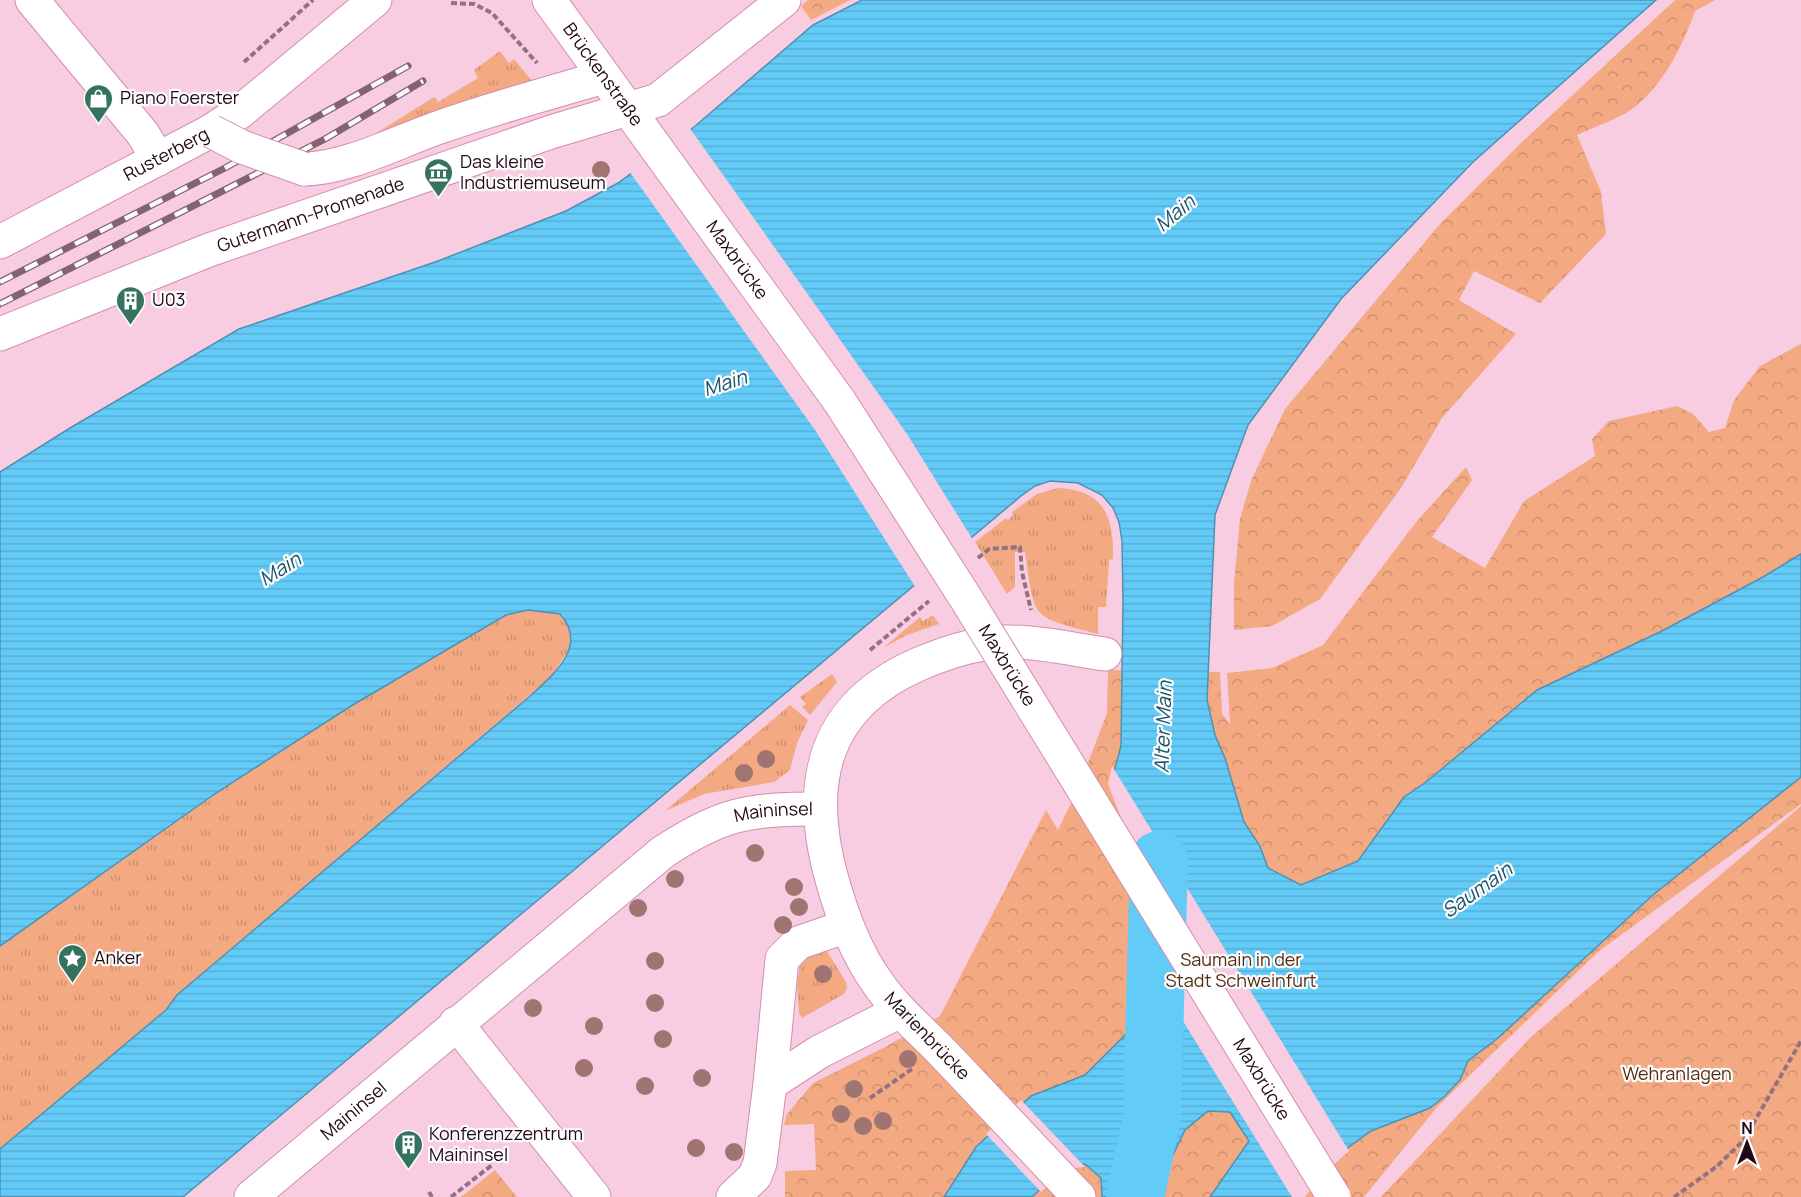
<svg xmlns="http://www.w3.org/2000/svg" width="1801" height="1197" font-family="Manrope,sans-serif">
	<style>
		.grass { fill: url(#grass-tufts) }
		.forest { fill: url(#forest-crowns) }
		.water { fill: url(#water-rules); stroke: #4f91b4; stroke-width: 1.5 }
		.pier { fill: #f9cde1 }
		.lines { fill: none; stroke-linecap: round; stroke-linejoin: round }
		.river { stroke: #63cbf8; stroke-width: 58 }
		.minor-casing { stroke: #d38daf; stroke-width: 35 }
		.secondary-casing { stroke: #d38daf; stroke-width: 35 }
		.path { stroke: #937181; stroke-width: 4; stroke-dasharray: 6 3; stroke-linecap: butt }
		.minor { stroke: #fff; stroke-width: 33 }
		.secondary { stroke: #fff; stroke-width: 33 }
		.rail-casing { stroke: #836272; stroke-width: 7 }
		.rail { stroke: #fcfcfc; stroke-width: 4.5; stroke-dasharray: 14; stroke-linecap: butt }
		.secondary-bridge-casing { stroke: #d38daf; stroke-width: 35; stroke-linecap: butt }
		.secondary-bridge { stroke: #fff; stroke-width: 33 }
		.tree { fill: #9f7471 }
		.labels { text-anchor: middle; stroke-width: 4.5; stroke-linejoin: round; paint-order: stroke }
		.street-label { font-size: 18px; fill: #210916; stroke: #fcfcfc }
		.poi-label { font-size: 18px; fill: #210916; stroke: #fcfcfc; text-anchor: start }
		.park-label { font-size: 18px; fill: #552c15; stroke: #fcfcfc }
		.water-label { font-size: 20px; font-style: italic; fill: #1a536a; stroke: #fcfcfc }
	</style>
	<defs>
		<pattern id="grass-tufts" width="24" height="20" patternUnits="userSpaceOnUse" patternTransform="scale(1.5)"><rect width="24" height="20" fill="#f3a981"/><path d="M3 7l-1-3M5 7V3M7 7l1-3M15 17l-1-3M17 17v-4M19 17l1-3" fill="none" stroke="#d0906f"/></pattern>
		<pattern id="forest-crowns" width="20" height="18" patternUnits="userSpaceOnUse" patternTransform="scale(1.5)"><rect width="20" height="18" fill="#f3a981"/><path d="M2 6a3 3 0 1 1 6 0M12 15a3 3 0 1 1 6 0" fill="none" stroke="#d0906f"/></pattern>
		<pattern id="water-rules" width="6" height="5" patternUnits="userSpaceOnUse" patternTransform="scale(1.5)"><rect width="6" height="5" fill="#63cbf8"/><path d="M0 2.5h6" fill="none" stroke="#56add4"/></pattern>
	</defs>
	<rect width="100%" height="100%" fill="#f9cde1"/>
	<g class="grass">
		<path d="M 500,51 L 509,63 L 514,59 L 533,82 L 372,136 L 434,97 L 438,102 L 478,78 L 474,70 Z"/>
		<path d="M 1058,488 C 1105,490 1114,518 1113,559 L 1109,560 L 1106,607 L 1098,607 L 1098,634 C 1030,616 1035,621 1025,552 L 1015,552 L 1015,587 L 1007,594 L 975,542 L 1006,518 L 1008,520 L 1013,515 L 1012,512 L 1037,494 Z"/>
		<path d="M 528,610 L 560,614 L 571,630 L 569,649 L 552,676 L 177,995 L 166,1010 L 0,1149 L 0,946 L 216,793 L 351,706 L 506,615 Z"/>
		<path d="M 933,615 L 939,624 L 907,635 L 883,648 L 920,617 L 923,621 Z"/>
		<path d="M 832,674 L 837,682 L 810,715 L 802,707 L 806,704 L 800,697 Z"/>
		<path d="M 790,705 L 808,720 L 797,743 L 790,770 L 774,782 L 704,794 L 665,811 Z"/>
		<path d="M 823,945 L 846,982 L 847,988 L 844,994 L 802,1018 L 799,1014 L 797,984 L 801,960 Z"/>
	</g>
	<g class="forest">
		<path d="M 808,0 L 850,0 L 811,20 L 801,6 Z"/>
		<path d="M 1675,0 L 1715,0 L 1695,11 C 1683,45 1665,82 1636,106 C 1620,119 1596,126 1577,135 L 1601,192 L 1606,234 L 1540,303 L 1474,271 L 1459,300 L 1516,334 L 1442,418 L 1401,488 L 1320,599 L 1272,626 L 1234,630 L 1234,583 L 1240,519 L 1251,481 L 1285,409 L 1440,224 L 1522,142 Z"/>
		<path d="M 1801,344 L 1801,804 L 1599,951 L 1438,1106 L 1364,1197 L 785,1197 L 785,1171 L 816,1170 L 814,1124 L 784,1125 L 787,1114 L 813,1083 L 885,1047 L 940,1016 L 1046,810 L 1058,830 L 1078,789 L 1107,713 L 1108,670 L 1220,672 L 1222,714 L 1230,724 L 1227,673 L 1272,668 L 1323,645 L 1417,521 L 1466,467 L 1472,480 L 1432,537 L 1485,568 L 1524,501 L 1595,456 L 1592,439 L 1609,421 L 1677,406 L 1693,414 L 1709,432 L 1725,428 L 1734,400 L 1760,366 Z"/>
		<path d="M 1801,806 L 1801,1197 L 1381,1197 L 1531,1037 Z"/>
		<path d="M 495,1170 L 517,1197 L 461,1197 Z"/>
	</g>
	<path class="water" d="M 862,0 L 1656,0 L 1473,162 L 1341,299 L 1248,425 L 1215,515 L 1207,700 L 1215,735 L 1225,758 L 1244,822 L 1260,846 L 1268,868 L 1301,885 L 1358,861 L 1404,797 L 1426,782 L 1537,690 L 1662,631 L 1763,577 L 1801,554 L 1801,777 L 1654,894 L 1498,1038 L 1468,1061 L 1460,1080 L 1445,1096 L 1430,1108 L 1371,1131 L 1342,1152 L 1301,1197 L 1210,1197 L 1249,1141 L 1230,1112 L 1208,1111 L 1185,1130 L 1160,1182 L 1161,1197 L 1102,1197 L 1101,1178 L 1085,1164 L 1064,1166 L 1032,1197 L 944,1197 L 976,1147 L 1031,1096 L 1085,1075 L 1151,1009 L 1168,974 L 1160,912 L 1111,783 L 1121,746 L 1123,600 L 1122,541 L 1119,522 L 1113,508 L 1102,495 L 1078,483 L 1050,481 L 1035,486 L 1021,496 L 183,1197 L 0,1197 L 0,1149 L 166,1010 L 177,995 L 529,697 C 553,675 589,646 560,614 L 528,610 L 506,615 L 351,706 L 216,793 L 0,946 L 0,472 L 70,428 L 239,329 L 438,261 L 566,211 L 618,183 L 694,127 L 813,25 Z"/>
	<g class="pier">
		<path d="M 689,127 L 907,434 L 973,540 L 916,588 L 815,430 L 629,171 Z"/>
		<path d="M 1112,766 L 1349,1151 L 1321,1176 L 1305,1197 L 1292,1197 L 1160,984 L 1165,974 L 1157,912 L 1108,784 Z"/>
		<path d="M 1021,1100 L 1089,1171 L 1085,1167 L 1065,1169 L 1041,1192 L 986,1134 Z"/>
	</g>
	<g class="lines">
		<path class="river" d="M 1135,1197 L 1152,1117 L 1159,860"/>
		<defs>
			<g id="minor">
				<path d="M 32,0 L 143,134 L 158,159"/>
				<path id="s1" d="M 0,242 L 211,131 L 240,112 L 375,0"/>
				<path id="s2" d="M 0,334 L 209,250 L 551,132 L 658,100 L 784,0"/>
				<path d="M 456,1023 L 594,1197"/>
				<path d="M 770,1084 L 782,959 L 798,943 L 847,926"/>
				<path id="s3" d="M 251,1197 L 663,852 C 722,813 749,809 819,809"/>
				<path d="M 733,1197 L 755,1176 L 760,1163 L 770,1084 L 819,1052 L 900,1011"/>
				<path d="M 1079,1197 C 1033,1149 988,1100 942,1052 C 920,1029 895,1009 877,982 C 856,953 843,918 833,883 C 805,787 820,707 919,664 C 947,652 980,641 1011,642 C 1042,642 1075,650 1105,654"/>
			</g>
			<g id="secondary">
				<path id="s4" d="M 549,0 L 840,402"/>
				<path d="M 304,169 C 346,169 399,141 440,127 C 494,108 549,93 604,77"/>
			</g>
		</defs>
		<use href="#minor" class="minor-casing"/>
		<use href="#secondary" class="secondary-casing"/>
		<g class="path">
			<path d="M 451,3 L 474,4 L 492,13 L 537,63"/>
			<path d="M 244,62 L 313,0"/>
			<path d="M 978,558 L 989,549 L 1020,547 L 1022,572 L 1031,610"/>
			<path d="M 870,650 L 929,601"/>
			<path d="M 870,1098 L 912,1069"/>
			<path d="M 429,1192 L 432,1197"/>
			<path d="M 451,1197 L 492,1165"/>
			<path d="M 1674,1197 L 1716,1167 L 1743,1141 L 1801,1041"/>
		</g>
		<use href="#minor" class="minor"/>
		<use href="#secondary" class="secondary"/>
		<defs>
			<g id="rail">
				<path d="M 0,282 L 225,168 L 408,66"/>
				<path d="M 0,304 L 325,139 L 423,81"/>
			</g>
		</defs>
		<use href="#rail" class="rail-casing"/>
		<use href="#rail" class="rail"/>
		<defs>
			<g id="secondary-bridge">
				<path d="M 211,131 L 242,147 L 304,169"/>
				<path id="s5" d="M 840,402 L 965,597 L 1334,1197"/>
			</g>
		</defs>
		<use href="#secondary-bridge" class="secondary-bridge-casing"/>
		<use href="#secondary-bridge" class="secondary-bridge"/>
	</g>
	<g class="tree">
		<circle cx="601" cy="170" r="9"/>
		<circle cx="766" cy="759" r="9"/>
		<circle cx="744" cy="773" r="9"/>
		<circle cx="755" cy="853" r="9"/>
		<circle cx="675" cy="879" r="9"/>
		<circle cx="794" cy="887" r="9"/>
		<circle cx="799" cy="907" r="9"/>
		<circle cx="638" cy="908" r="9"/>
		<circle cx="783" cy="925" r="9"/>
		<circle cx="655" cy="961" r="9"/>
		<circle cx="823" cy="974" r="9"/>
		<circle cx="655" cy="1003" r="9"/>
		<circle cx="533" cy="1008" r="9"/>
		<circle cx="594" cy="1026" r="9"/>
		<circle cx="663" cy="1039" r="9"/>
		<circle cx="908" cy="1059" r="9"/>
		<circle cx="584" cy="1068" r="9"/>
		<circle cx="702" cy="1078" r="9"/>
		<circle cx="645" cy="1086" r="9"/>
		<circle cx="854" cy="1089" r="9"/>
		<circle cx="841" cy="1114" r="9"/>
		<circle cx="883" cy="1121" r="9"/>
		<circle cx="863" cy="1126" r="9"/>
		<circle cx="696" cy="1148" r="9"/>
		<circle cx="734" cy="1152" r="9"/>
	</g>
	<defs>
		<symbol id="shop-pin" viewBox="-11 -11 22 30"><path d="M0 17L-7.5 6A9.5 9.5 0 1 1 7.5 6Z" fill="#36735e" stroke="#fcfcfc"/><path d="M-5-2.5h2.3a2.7 3.5 0 0 1 5.4 0H5L5.5 6h-11ZM-1.5-2.5h3a1.5 2.3 0 0 0-3 0Z" fill="#fff"/></symbol>
		<symbol id="museum-pin" viewBox="-11 -11 22 30"><path d="M0 17L-7.5 6A9.5 9.5 0 1 1 7.5 6Z" fill="#36735e" stroke="#fcfcfc"/><path d="M0-6L6-3V-2H-6V-3ZM-5-1h2V3h-2ZM-1-1h2V3h-2ZM3-1h2V3H3ZM-6 4H6V6H-6Z" fill="#fff"/></symbol>
		<symbol id="building-pin" viewBox="-11 -11 22 30"><path d="M0 17L-7.5 6A9.5 9.5 0 1 1 7.5 6Z" fill="#36735e" stroke="#fcfcfc"/><path d="M-4-6H4V6H1V3H-1V6H-4ZM-2.5-4.3h1.7v1.8h-1.7ZM.8-4.3h1.7v1.8H.8ZM-2.5-1h1.7V.8h-1.7ZM.8-1h1.7V.8H.8Z" fill="#fff"/></symbol>
		<symbol id="sight-pin" viewBox="-11 -11 22 30"><path d="M0 17L-7.5 6A9.5 9.5 0 1 1 7.5 6Z" fill="#36735e" stroke="#fcfcfc"/><path d="M0-6L1.8-2.2L6-1.7L2.9 1.2L3.7 5.4L0 3.3L-3.7 5.4L-2.9 1.2L-6-1.7L-1.8-2.2Z" fill="#fff"/></symbol>
	</defs>
	<g fill-rule="evenodd">
		<use href="#shop-pin" x="82" y="82" width="33" height="45"/>
		<use href="#museum-pin" x="422" y="156" width="33" height="45"/>
		<use href="#building-pin" x="114" y="284" width="33" height="45"/>
		<use href="#sight-pin" x="56" y="942" width="33" height="45"/>
		<use href="#building-pin" x="392" y="1128" width="33" height="45"/>
	</g>
	<g class="labels">
		<g class="street-label">
			<text dy="6" stroke="none"><textPath href="#s4" startOffset="92">Brückenstraße</textPath></text>
			<text dy="6" stroke="none"><textPath href="#s1" startOffset="188">Rusterberg</textPath></text>
			<text dy="6" stroke="none"><textPath href="#s2" startOffset="333">Gutermann-Promenade</textPath></text>
			<text dy="6" stroke="none"><textPath href="#s4" startOffset="321">Maxbrücke</textPath></text>
			<text dy="6" stroke="none"><textPath href="#s5" startOffset="312">Maxbrücke</textPath></text>
			<text dy="6" stroke="none"><textPath href="#s3" startOffset="657">Maininsel</textPath></text>
			<text transform="translate(927 1036) rotate(46)" y="6">Marienbrücke</text>
			<text dy="6" stroke="none"><textPath href="#s5" startOffset="798">Maxbrücke</textPath></text>
			<text dy="6" stroke="none"><textPath href="#s3" startOffset="134">Maininsel</textPath></text>
		</g>
		<g class="poi-label">
			<text x="120" y="104">Piano Foerster</text>
			<text x="460" y="168">Das kleine<tspan x="460" dy="21">Industriemuseum</tspan></text>
			<text x="152" y="306">U03</text>
			<text x="94" y="964">Anker</text>
			<text x="429" y="1140">Konferenzzentrum<tspan x="429" dy="21">Maininsel</tspan></text>
		</g>
		<g class="park-label">
			<text x="1241" y="966">Saumain in der<tspan x="1241" dy="21">Stadt Schweinfurt</tspan></text>
			<text x="1677" y="1080">Wehranlagen</text>
		</g>
		<g class="water-label">
			<text transform="translate(1175 213) rotate(-40)" y="7">Main</text>
			<text transform="translate(725 383) rotate(-18)" y="7">Main</text>
			<text transform="translate(280 569) rotate(-32)" y="7">Main</text>
			<text transform="translate(1163 727) rotate(-88)" y="7">Alter Main</text>
			<text transform="translate(1477 890) rotate(-35)" y="7">Saumain</text>
		</g>
	</g>
	<g transform="translate(1747 1143)" stroke="#fcfcfc" stroke-width="4.5" paint-order="stroke">
	<path d="M0-4.5L10 22L0 15L-10 22Z" fill="#210916"/>
	<text y="-9" font-size="16" font-weight="bold" text-anchor="middle" fill="#210916">N</text>
	</g>
</svg>
